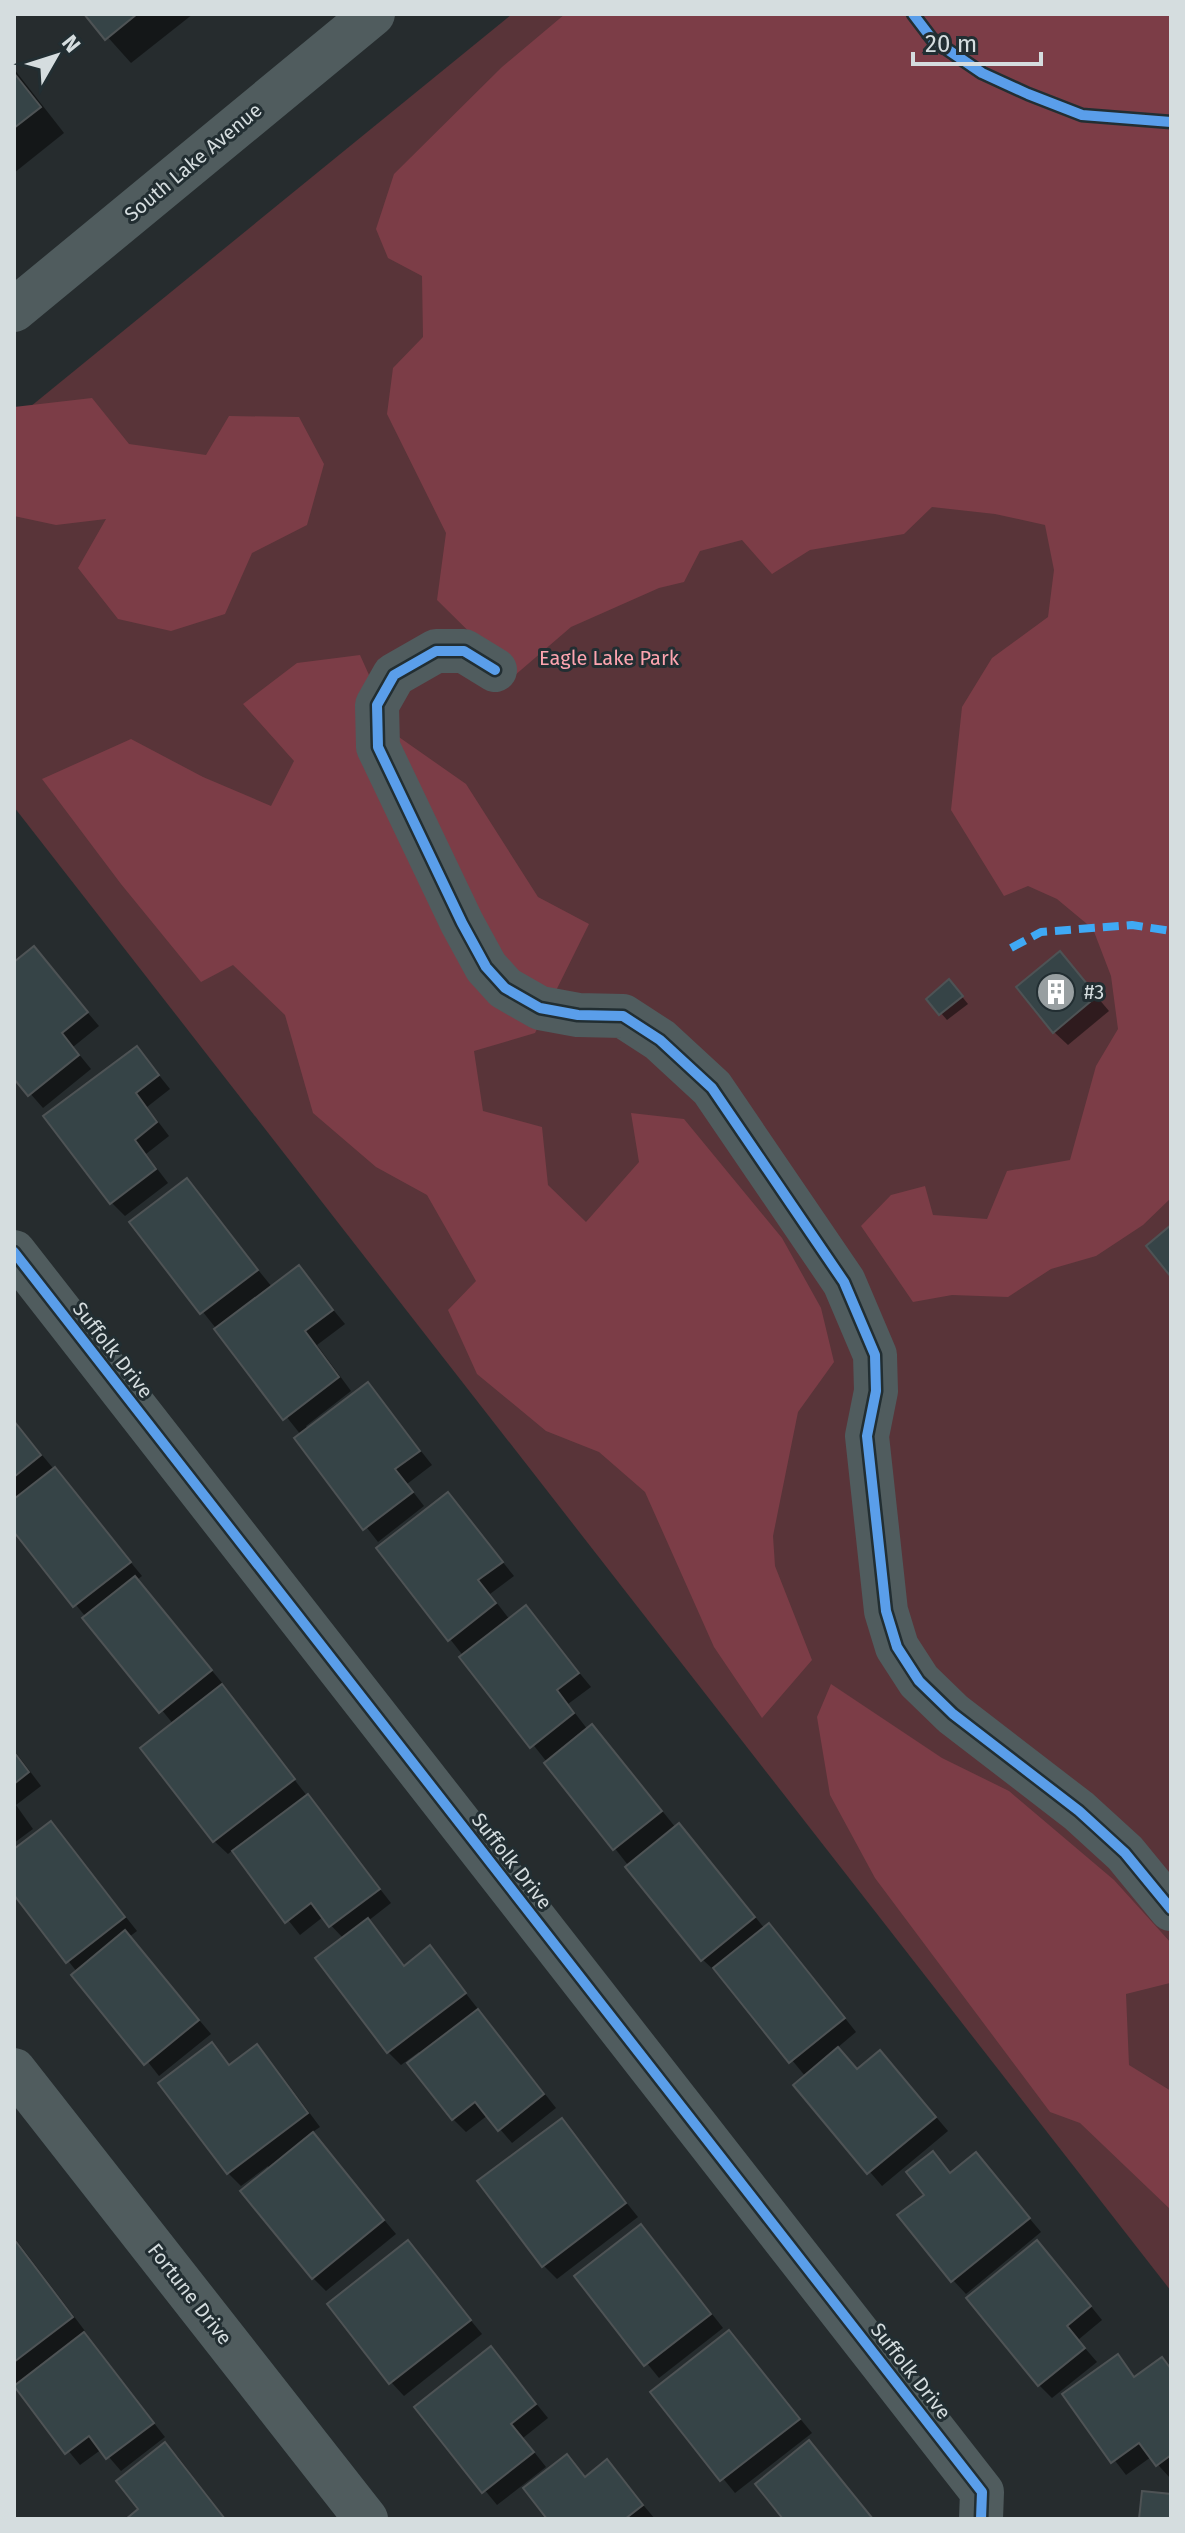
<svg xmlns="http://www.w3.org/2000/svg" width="1185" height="2533" font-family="'Fira Sans',sans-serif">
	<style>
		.green { fill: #593439 }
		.forest { fill: #7c3d47 }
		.shadow { fill: #0007 }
		.building { fill: #364447; stroke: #4e5355; stroke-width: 2 }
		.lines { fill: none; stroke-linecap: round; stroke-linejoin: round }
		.minor { stroke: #505c5e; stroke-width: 44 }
		.tertiary { stroke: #505c5e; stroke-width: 44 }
		.quiet { stroke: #3fa9f5; stroke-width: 8; stroke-dasharray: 16 8; stroke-linecap: butt }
		.cycleway-casing { stroke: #222e32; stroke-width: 15 }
		.cycleway { stroke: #5a9eea; stroke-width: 10 }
		.labels { text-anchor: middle; stroke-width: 6; stroke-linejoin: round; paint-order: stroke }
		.street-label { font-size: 20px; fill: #d5dddf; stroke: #222e32 }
		.park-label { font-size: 20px; fill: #fda4af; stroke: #222e32 }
		.poi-label { font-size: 20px; fill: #d5dddf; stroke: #222e32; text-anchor: start }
	</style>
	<rect width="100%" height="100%" fill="#262c2e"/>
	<path class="green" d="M 512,14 L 1171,14 L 1171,2291 L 14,807 L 14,420 Z"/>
	<g class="forest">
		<path d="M 565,14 L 1171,14 L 1171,1198 L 1143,1225 L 1096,1256 L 1051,1269 L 1008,1297 L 952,1295 L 913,1302 L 861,1226 L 891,1195 L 925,1186 L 933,1215 L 987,1219 L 1007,1171 L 1070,1160 L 1096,1066 L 1118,1029 L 1111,976 L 1093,929 L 1057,899 L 1028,886 L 1004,896 L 951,810 L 962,707 L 992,658 L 1048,617 L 1054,570 L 1045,525 L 995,514 L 932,507 L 904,534 L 810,550 L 772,574 L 742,540 L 700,551 L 684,582 L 659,588 L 571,627 L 514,676 L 437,600 L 446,533 L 387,414 L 393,368 L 423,337 L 422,276 L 388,258 L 376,229 L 394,174 L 502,67 Z"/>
		<path d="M 92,398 L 129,444 L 206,455 L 229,416 L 299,417 L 324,464 L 307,525 L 252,553 L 225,614 L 171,631 L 118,619 L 78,568 L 106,519 L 56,525 L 14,516 L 14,407 Z"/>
		<path d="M 360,655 L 396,735 L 466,784 L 538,897 L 589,924 L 535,1033 L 474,1051 L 483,1111 L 542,1127 L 548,1185 L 586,1222 L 639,1162 L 631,1113 L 684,1119 L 782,1238 L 821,1308 L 834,1362 L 798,1412 L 773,1536 L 775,1566 L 812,1660 L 762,1718 L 714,1647 L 645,1492 L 599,1452 L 546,1431 L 477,1374 L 448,1310 L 476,1281 L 427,1195 L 376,1167 L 313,1113 L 285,1015 L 233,965 L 201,982 L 121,884 L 42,779 L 131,739 L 203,777 L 271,806 L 294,761 L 243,704 L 297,663 Z"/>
		<path d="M 831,1684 L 942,1758 L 1009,1791 L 1114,1880 L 1171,1943 L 1170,1983 L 1126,1994 L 1129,2065 L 1171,2091 L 1171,2210 L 1080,2123 L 1050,2112 L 875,1878 L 830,1795 L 817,1717 Z"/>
	</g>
	<g class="shadow">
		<path d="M 87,14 L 193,14 L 131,63 Z"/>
		<path d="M 14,69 L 64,133 L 14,173 Z"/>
		<path d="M 34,949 L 99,1026 L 73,1047 L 91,1069 L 43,1108 L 14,1075 L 14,965 Z"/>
		<path d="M 1060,953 L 1109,1011 L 1068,1045 L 1054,1032 Z"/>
		<path d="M 955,988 L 968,1004 L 947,1020 L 929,999 Z"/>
		<path d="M 137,1048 L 170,1089 L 147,1107 L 169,1136 L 146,1154 L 168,1183 L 125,1216 L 112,1203 Z"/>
		<path d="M 186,1181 L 272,1287 L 298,1267 L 345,1324 L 317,1345 L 351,1391 L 306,1426 L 308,1429 L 368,1384 L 432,1465 L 407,1484 L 424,1506 L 378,1542 L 297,1438 L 301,1435 L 132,1223 Z"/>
		<path d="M 14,1421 L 142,1576 L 137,1580 L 223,1684 L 221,1686 L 391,1903 L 368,1921 L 406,1967 L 430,1948 L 556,2108 L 512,2143 L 488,2115 L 466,2132 L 453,2119 L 419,2052 L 401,2065 L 388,2052 L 318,1958 L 344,1939 L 323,1917 L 300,1935 L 233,1850 L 228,1854 L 214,1841 L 143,1748 L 174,1725 L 14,1529 Z"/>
		<path d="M 448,1495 L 514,1576 L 490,1594 L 510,1620 L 525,1607 L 591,1687 L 568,1704 L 588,1730 L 592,1727 L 605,1740 L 676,1828 L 679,1825 L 692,1839 L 765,1929 L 769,1926 L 782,1939 L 856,2032 L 837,2048 L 858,2071 L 893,2066 L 948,2131 L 882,2186 L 796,2085 L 806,2077 L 718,1971 L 716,1972 L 702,1959 L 450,1639 Z"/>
		<path d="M 14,1750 L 41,1786 L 16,1805 L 33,1829 L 14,1843 Z"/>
		<path d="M 51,1823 L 137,1931 L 129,1937 L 211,2034 L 159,2076 L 14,1892 L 14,1852 Z"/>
		<path d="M 212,2044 L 231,2066 L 257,2046 L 270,2060 L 320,2127 L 311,2133 L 396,2234 L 326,2291 L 313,2278 L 268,2166 L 241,2186 L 228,2173 Z"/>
		<path d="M 561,2121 L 638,2217 L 557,2279 L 544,2266 Z"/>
		<path d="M 933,2154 L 952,2175 L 976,2155 L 1041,2232 L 966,2294 L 953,2280 Z"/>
		<path d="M 14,2237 L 85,2331 L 82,2333 L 165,2437 L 121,2471 L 102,2449 L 80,2465 L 14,2384 Z"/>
		<path d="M 654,2240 L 723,2328 L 659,2378 L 577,2277 Z"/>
		<path d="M 407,2243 L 482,2334 L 404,2396 L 391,2382 Z"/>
		<path d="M 1050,2256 L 1102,2320 L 1078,2340 L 1097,2362 L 1052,2398 L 1039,2385 Z"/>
		<path d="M 729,2333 L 812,2433 L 735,2493 L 653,2393 Z"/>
		<path d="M 491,2348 L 548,2418 L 523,2438 L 546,2467 L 497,2505 L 417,2407 Z"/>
		<path d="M 1117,2356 L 1136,2378 L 1162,2359 L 1171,2369 L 1170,2478 L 1151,2457 L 1126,2475 L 1064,2394 Z"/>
		<path d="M 165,2444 L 178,2457 L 226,2519 L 129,2519 L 141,2510 Z"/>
		<path d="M 567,2456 L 586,2478 L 607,2462 L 655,2519 L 549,2519 Z"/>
	</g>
	<g class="building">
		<path d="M 84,14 L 137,14 L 105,40 Z"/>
		<path d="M 14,73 L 41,107 L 14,128 Z"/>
		<path d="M 34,946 L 88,1012 L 62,1033 L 79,1055 L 28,1096 L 14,1079 L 14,962 Z"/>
		<path d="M 1060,951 L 1097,996 L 1053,1033 L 1016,987 Z"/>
		<path d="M 949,979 L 963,996 L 939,1015 L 926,999 Z"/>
		<path d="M 137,1046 L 159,1075 L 136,1093 L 157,1122 L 135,1140 L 156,1169 L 110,1204 L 43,1116 Z"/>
		<path d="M 187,1178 L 258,1270 L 200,1314 L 129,1222 Z"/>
		<path d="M 1171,1225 L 1171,1277 L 1146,1246 Z"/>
		<path d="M 299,1265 L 333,1310 L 305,1331 L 339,1377 L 283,1420 L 214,1329 Z"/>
		<path d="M 368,1382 L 420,1451 L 395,1469 L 413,1492 L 363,1530 L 294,1438 Z"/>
		<path d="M 14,1421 L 41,1455 L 14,1477 Z"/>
		<path d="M 55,1467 L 131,1562 L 73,1607 L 14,1532 L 14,1499 Z"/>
		<path d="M 448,1492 L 503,1562 L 478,1580 L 496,1603 L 448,1641 L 376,1548 Z"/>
		<path d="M 135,1576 L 212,1670 L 159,1713 L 82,1618 Z"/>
		<path d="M 526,1605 L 579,1673 L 557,1690 L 574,1713 L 530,1748 L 459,1657 Z"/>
		<path d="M 222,1684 L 295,1779 L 213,1842 L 140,1748 Z"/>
		<path d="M 592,1724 L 662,1811 L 613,1850 L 544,1763 Z"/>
		<path d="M 14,1752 L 29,1772 L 14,1784 Z"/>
		<path d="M 308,1794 L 380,1889 L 329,1927 L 311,1903 L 285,1923 L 232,1851 Z"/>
		<path d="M 51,1821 L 125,1917 L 66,1963 L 14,1895 L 14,1849 Z"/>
		<path d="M 679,1823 L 755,1917 L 701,1961 L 625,1867 Z"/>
		<path d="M 368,1918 L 404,1966 L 430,1945 L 466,1993 L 387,2053 L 315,1958 Z"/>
		<path d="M 769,1923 L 845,2018 L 789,2063 L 713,1968 Z"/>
		<path d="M 125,1930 L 199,2020 L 144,2065 L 71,1975 Z"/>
		<path d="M 478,2009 L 544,2094 L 498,2131 L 475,2102 L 452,2120 L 407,2063 Z"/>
		<path d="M 212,2042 L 229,2065 L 257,2044 L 308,2113 L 227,2174 L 158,2083 Z"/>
		<path d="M 838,2047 L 857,2069 L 880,2050 L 936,2117 L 867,2174 L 793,2085 Z"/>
		<path d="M 562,2118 L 626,2203 L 542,2267 L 477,2181 Z"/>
		<path d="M 313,2132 L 384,2220 L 312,2279 L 240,2191 Z"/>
		<path d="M 933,2151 L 950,2173 L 976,2152 L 1030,2218 L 951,2282 L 897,2215 L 924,2195 L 906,2172 Z"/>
		<path d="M 641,2224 L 711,2314 L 644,2366 L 574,2276 Z"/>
		<path d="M 14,2239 L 73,2317 L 14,2362 Z"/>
		<path d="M 408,2240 L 471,2320 L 389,2384 L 327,2304 Z"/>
		<path d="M 1037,2240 L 1091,2306 L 1067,2326 L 1085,2348 L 1038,2386 L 966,2298 Z"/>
		<path d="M 729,2330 L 800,2419 L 720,2481 L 650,2392 Z"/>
		<path d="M 84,2332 L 154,2423 L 106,2459 L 89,2436 L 65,2454 L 14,2386 Z"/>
		<path d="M 491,2346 L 536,2404 L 511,2424 L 534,2452 L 482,2493 L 414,2407 Z"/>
		<path d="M 1118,2354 L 1134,2377 L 1162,2357 L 1171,2369 L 1171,2455 L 1156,2466 L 1139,2443 L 1111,2463 L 1062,2394 Z"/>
		<path d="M 809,2440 L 873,2519 L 783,2519 L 755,2484 Z"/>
		<path d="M 165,2442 L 225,2519 L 126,2519 L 138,2509 L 116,2481 Z"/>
		<path d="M 567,2454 L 585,2477 L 607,2459 L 643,2505 L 625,2519 L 547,2519 L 523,2488 Z"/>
		<path d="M 1142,2491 L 1171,2494 L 1171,2519 L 1139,2519 Z"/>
	</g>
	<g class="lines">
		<g class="minor">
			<path d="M 495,670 L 464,651 L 436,651 L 394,675 L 377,705 L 378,747 L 462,923 L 486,967 L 505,988 L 540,1008 L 578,1015 L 623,1016 L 660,1040 L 712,1088 L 844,1282 L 875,1355 L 876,1391 L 867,1436 L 886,1611 L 897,1647 L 919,1681 L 953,1714 L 1079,1811 L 1125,1853 L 1171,1909"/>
			<path d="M 14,1252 L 982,2492 L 981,2519"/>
			<path d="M 14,2070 L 366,2519"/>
		</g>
		<path class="tertiary" d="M 14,310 L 373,14"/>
		<path class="quiet" d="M 1011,948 L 1041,932 L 1132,925 L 1171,931"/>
		<defs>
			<g id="cycleway">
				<path d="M 913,14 L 932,39 L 982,73 L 1028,94 L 1082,115 L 1171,122"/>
				<path d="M 495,670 L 464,651 L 436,651 L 394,675 L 377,705 L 378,747 L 462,923 L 486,967 L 505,988 L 540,1008 L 578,1015 L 623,1016 L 660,1040 L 712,1088 L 844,1282 L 875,1355 L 876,1391 L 867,1436 L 886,1611 L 897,1647 L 919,1681 L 953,1714 L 1079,1811 L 1125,1853 L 1171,1909"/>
				<path d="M 14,1252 L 982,2492 L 981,2519"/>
			</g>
		</defs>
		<use href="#cycleway" class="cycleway-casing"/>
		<use href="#cycleway" class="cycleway"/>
	</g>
	<defs>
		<symbol id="building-disc" viewBox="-11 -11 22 22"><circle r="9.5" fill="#989fa1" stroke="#222e32"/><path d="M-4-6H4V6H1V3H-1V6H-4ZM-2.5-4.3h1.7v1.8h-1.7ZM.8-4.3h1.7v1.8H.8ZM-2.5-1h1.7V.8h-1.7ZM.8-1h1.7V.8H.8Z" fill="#fff"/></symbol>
	</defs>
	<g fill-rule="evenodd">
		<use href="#building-disc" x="1034" y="970" width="44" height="44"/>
	</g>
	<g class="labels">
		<g class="street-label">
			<text transform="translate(193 162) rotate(-40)" y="7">South Lake Avenue</text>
			<text transform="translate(113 1350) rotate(52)" y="7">Suffolk Drive</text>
			<text transform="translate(512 1861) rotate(52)" y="7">Suffolk Drive</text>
			<text transform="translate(190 2294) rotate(52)" y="7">Fortune Drive</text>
			<text transform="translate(911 2371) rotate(52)" y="7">Suffolk Drive</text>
		</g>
		<g class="park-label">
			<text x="609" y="665">Eagle Lake Park</text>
		</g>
		<g class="poi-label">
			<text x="1084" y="999">#3</text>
		</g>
	</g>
	<rect width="1185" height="2533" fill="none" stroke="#d5dddf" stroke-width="32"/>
	<g transform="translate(56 56) rotate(51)" stroke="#222e32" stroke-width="6" paint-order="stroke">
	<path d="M0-6L14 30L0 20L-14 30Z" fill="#d5dddf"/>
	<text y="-12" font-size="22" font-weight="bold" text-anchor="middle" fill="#d5dddf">N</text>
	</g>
	<path d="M913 52v12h128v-12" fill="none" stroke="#d5dddf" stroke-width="4"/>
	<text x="925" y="52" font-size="24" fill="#d5dddf" stroke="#222e32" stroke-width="6" paint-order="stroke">20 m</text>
</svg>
